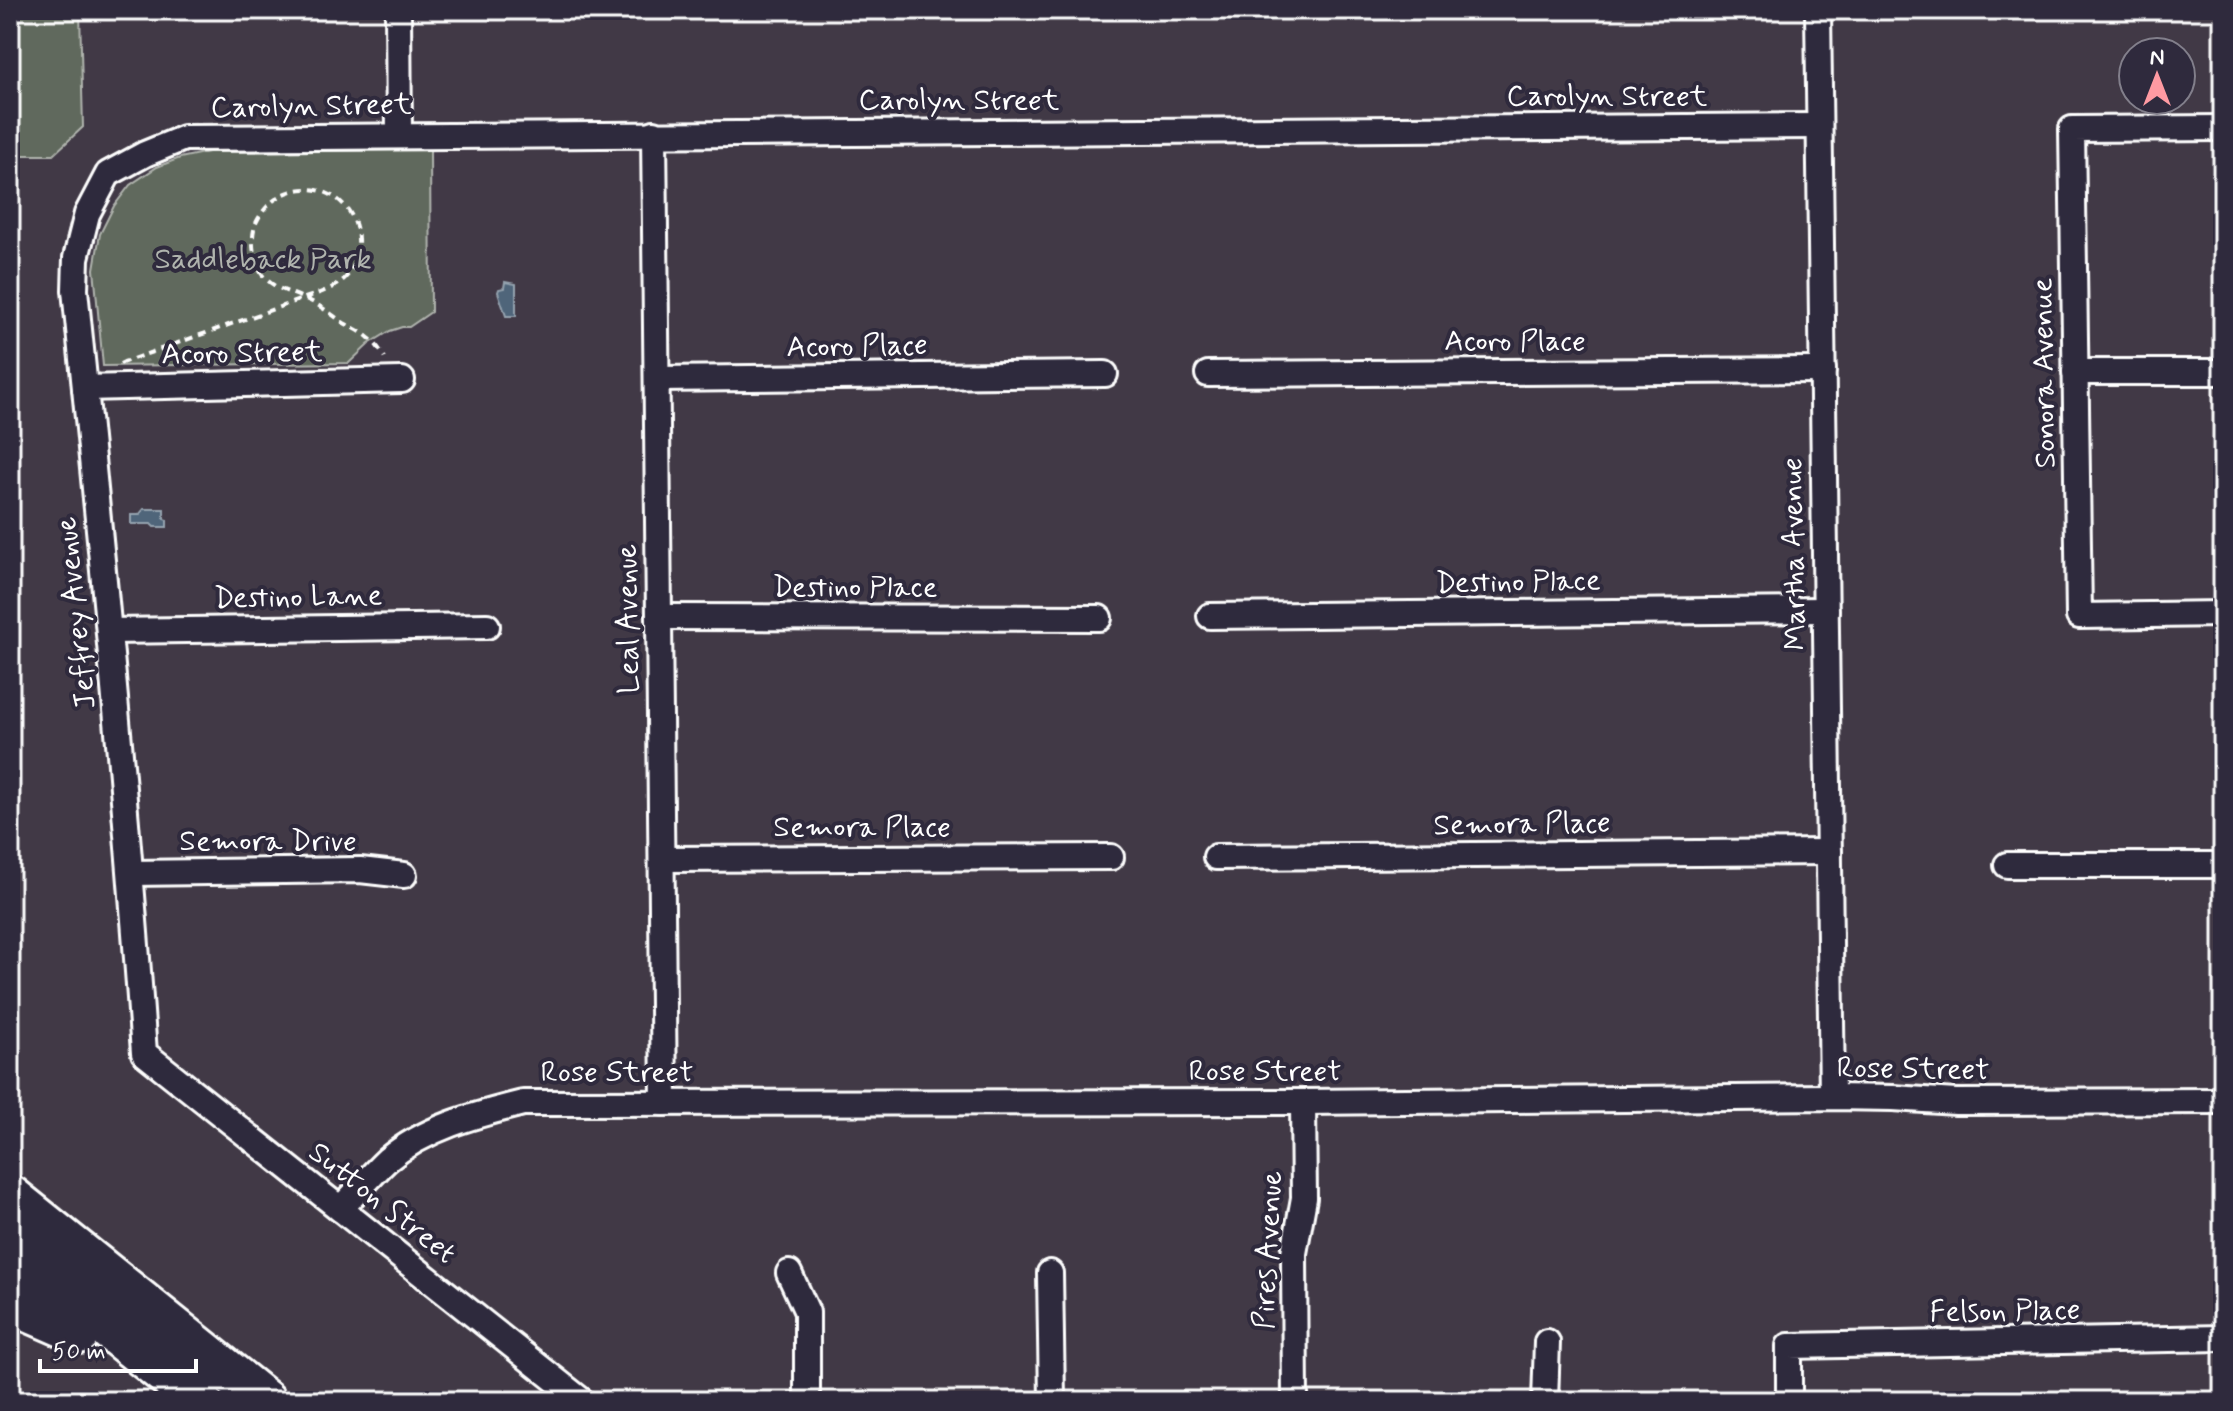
<svg xmlns="http://www.w3.org/2000/svg" width="2233" height="1411" font-family="Mynerve,sans-serif">
	<style>
		.green { fill: #60695d; stroke: #b0b4ae; stroke-width: 2 }
		.water { fill: #4f657a; stroke: #95a3af; stroke-width: 2 }
		.lines { fill: none; stroke-linecap: round; stroke-linejoin: round }
		.minor-casing { stroke: #fff; stroke-width: 30 }
		.motorway-casing { stroke: #fff; stroke-width: 48 }
		.path { stroke: #fff; stroke-width: 4; stroke-dasharray: 8 6; stroke-linecap: butt }
		.minor { stroke: #2f2a3d; stroke-width: 24 }
		.motorway { stroke: #2f2a3d; stroke-width: 42 }
		.labels { text-anchor: middle; stroke-width: 8; stroke-linejoin: round; paint-order: stroke }
		.street-label { font-size: 30px; fill: #fff; stroke: #2f2a3d }
		.park-label { font-size: 30px; fill: #b0b4ae; stroke: #2f2a3d }
	</style>
	<rect width="100%" height="100%" fill="#413946"/>
	<filter id="ink" filterUnits="userSpaceOnUse"><feTurbulence type="fractalNoise" baseFrequency=".0125" numOctaves="2"/><feDisplacementMap in="SourceGraphic" scale="16" xChannelSelector="R" yChannelSelector="G"/><feConvolveMatrix kernelMatrix="1 2 1 2 8 2 1 2 1" color-interpolation-filters="sRGB"/></filter>
	<g filter="url(#ink)">
		<g class="green">
			<path d="M 80,11 L 83,127 L 53,155 L 10,155 L 10,12 Z"/>
			<path d="M 430,150 L 431,312 L 409,327 L 402,327 L 390,331 L 369,344 L 349,363 L 103,366 L 94,269 L 100,234 L 114,206 L 130,185 L 157,167 L 180,158 L 208,152 Z"/>
		</g>
		<g class="water">
			<path d="M 505,282 L 516,284 L 516,316 L 506,316 L 498,292 L 499,289 L 504,288 Z"/>
			<path d="M 144,509 L 164,509 L 164,519 L 167,520 L 167,527 L 154,527 L 151,524 L 131,524 L 131,515 L 139,515 Z"/>
		</g>
		<g class="lines">
			<defs>
				<g id="minor">
					<path d="M 398,10 L 399,136"/>
					<path d="M 1818,10 L 1832,1097"/>
					<path d="M 2223,128 L 2072,129 L 2079,616 L 2223,614"/>
					<path d="M 654,133 L 664,1103"/>
					<path d="M 2075,372 L 2223,372"/>
					<path d="M 1208,374 L 1823,370"/>
					<path d="M 657,379 L 1105,374"/>
					<path d="M 85,388 L 402,380"/>
					<path d="M 1210,616 L 1826,610"/>
					<path d="M 659,617 L 1099,618"/>
					<path d="M 109,631 L 487,626"/>
					<path d="M 1216,857 L 1829,852"/>
					<path d="M 662,859 L 1111,857"/>
					<path d="M 2007,865 L 2223,865"/>
					<path d="M 131,873 L 360,870 L 404,875"/>
					<path d="M 340,1209 C 356,1193 371,1175 387,1160 C 426,1127 475,1115 523,1103 L 1303,1102 L 1832,1097 L 1893,1098 L 1956,1102 L 2223,1101"/>
					<path d="M 789,1273 L 807,1312 L 807,1401"/>
					<path d="M 1050,1273 L 1052,1401"/>
					<path d="M 582,1401 L 144,1053 C 126,798 101,544 75,290 L 76,258 L 87,214 L 108,174 L 145,154 L 184,138 L 1819,126"/>
					<path d="M 1295,1401 L 1294,1253 L 1304,1198 L 1303,1102"/>
					<path d="M 1545,1401 L 1547,1342"/>
					<path d="M 1789,1401 L 1789,1346 L 2223,1338"/>
				</g>
				<g id="motorway">
					<path d="M 10,1197 L 264,1401"/>
					<path d="M 10,1249 L 200,1401"/>
					<path d="M 10,1302 L 79,1332"/>
				</g>
			</defs>
			<use href="#minor" class="minor-casing"/>
			<use href="#motorway" class="motorway-casing"/>
			<path class="path" d="M 120,364 L 124,362 L 305,298 C 319,293 337,288 347,276 C 354,268 357,258 358,248 C 362,185 285,167 257,221 C 249,236 253,266 265,278 C 276,289 289,292 303,298 C 317,303 331,314 344,323 C 353,328 363,332 370,339 C 376,343 381,352 385,358"/>
			<use href="#minor" class="minor"/>
			<use href="#motorway" class="motorway"/>
		</g>
	</g>
	<g class="labels">
		<g class="street-label">
			<text x="1607" y="105">Carolyn Street</text>
			<text x="959" y="109">Carolyn Street</text>
			<text transform="translate(311 105) rotate(-1)" y="10">Carolyn Street</text>
			<text x="1515" y="350">Acoro Place</text>
			<text transform="translate(857 345) rotate(-1)" y="10">Acoro Place</text>
			<text transform="translate(242 352) rotate(-1)" y="10">Acoro Street</text>
			<text transform="translate(2043 373) rotate(-91)" y="10">Sonora Avenue</text>
			<text transform="translate(1793 554) rotate(-91)" y="10">Martha Avenue</text>
			<text transform="translate(1518 581) rotate(-1)" y="10">Destino Place</text>
			<text x="855" y="596">Destino Place</text>
			<text transform="translate(298 596) rotate(-1)" y="10">Destino Lane</text>
			<text transform="translate(75 613) rotate(-96)" y="10">Jeffrey Avenue</text>
			<text transform="translate(627 619) rotate(-91)" y="10">Leal Avenue</text>
			<text transform="translate(1522 823) rotate(-1)" y="10">Semora Place</text>
			<text x="862" y="836">Semora Place</text>
			<text x="268" y="850">Semora Drive</text>
			<text transform="translate(1913 1068) rotate(1)" y="10">Rose Street</text>
			<text x="1265" y="1080">Rose Street</text>
			<text x="617" y="1081">Rose Street</text>
			<text transform="translate(383 1202) rotate(38)" y="10">Sutton Street</text>
			<text transform="translate(1267 1250) rotate(-87)" y="10">Pires Avenue</text>
			<text transform="translate(2005 1310) rotate(-1)" y="10">Felson Place</text>
		</g>
		<g class="park-label">
			<text x="263" y="268">Saddleback Park</text>
		</g>
	</g>
	<rect width="2233" height="1411" fill="none" stroke="#2f2a3d" stroke-width="40"/>
	<rect x="20" y="20" width="2193" height="1371" fill="none" stroke="#fff" stroke-width="3" filter="url(#ink)"/>
	<g transform="translate(2157 76)"><circle r="38" fill="#2f2a3d" stroke="#827f8b" stroke-width="2"/>
	<path d="M0-6L14 30L0 20L-14 30Z" fill="#ff9aa2"/>
	<text y="-12" font-size="22" font-weight="bold" text-anchor="middle" fill="#ffffff">N</text>
	</g>
	<path d="M40 1359v12h156v-12" fill="none" stroke="#ffffff" stroke-width="4"/>
	<text x="52" y="1359" font-size="24" fill="#ffffff" stroke="#2f2a3d" stroke-width="6" paint-order="stroke">50 m</text>
</svg>
